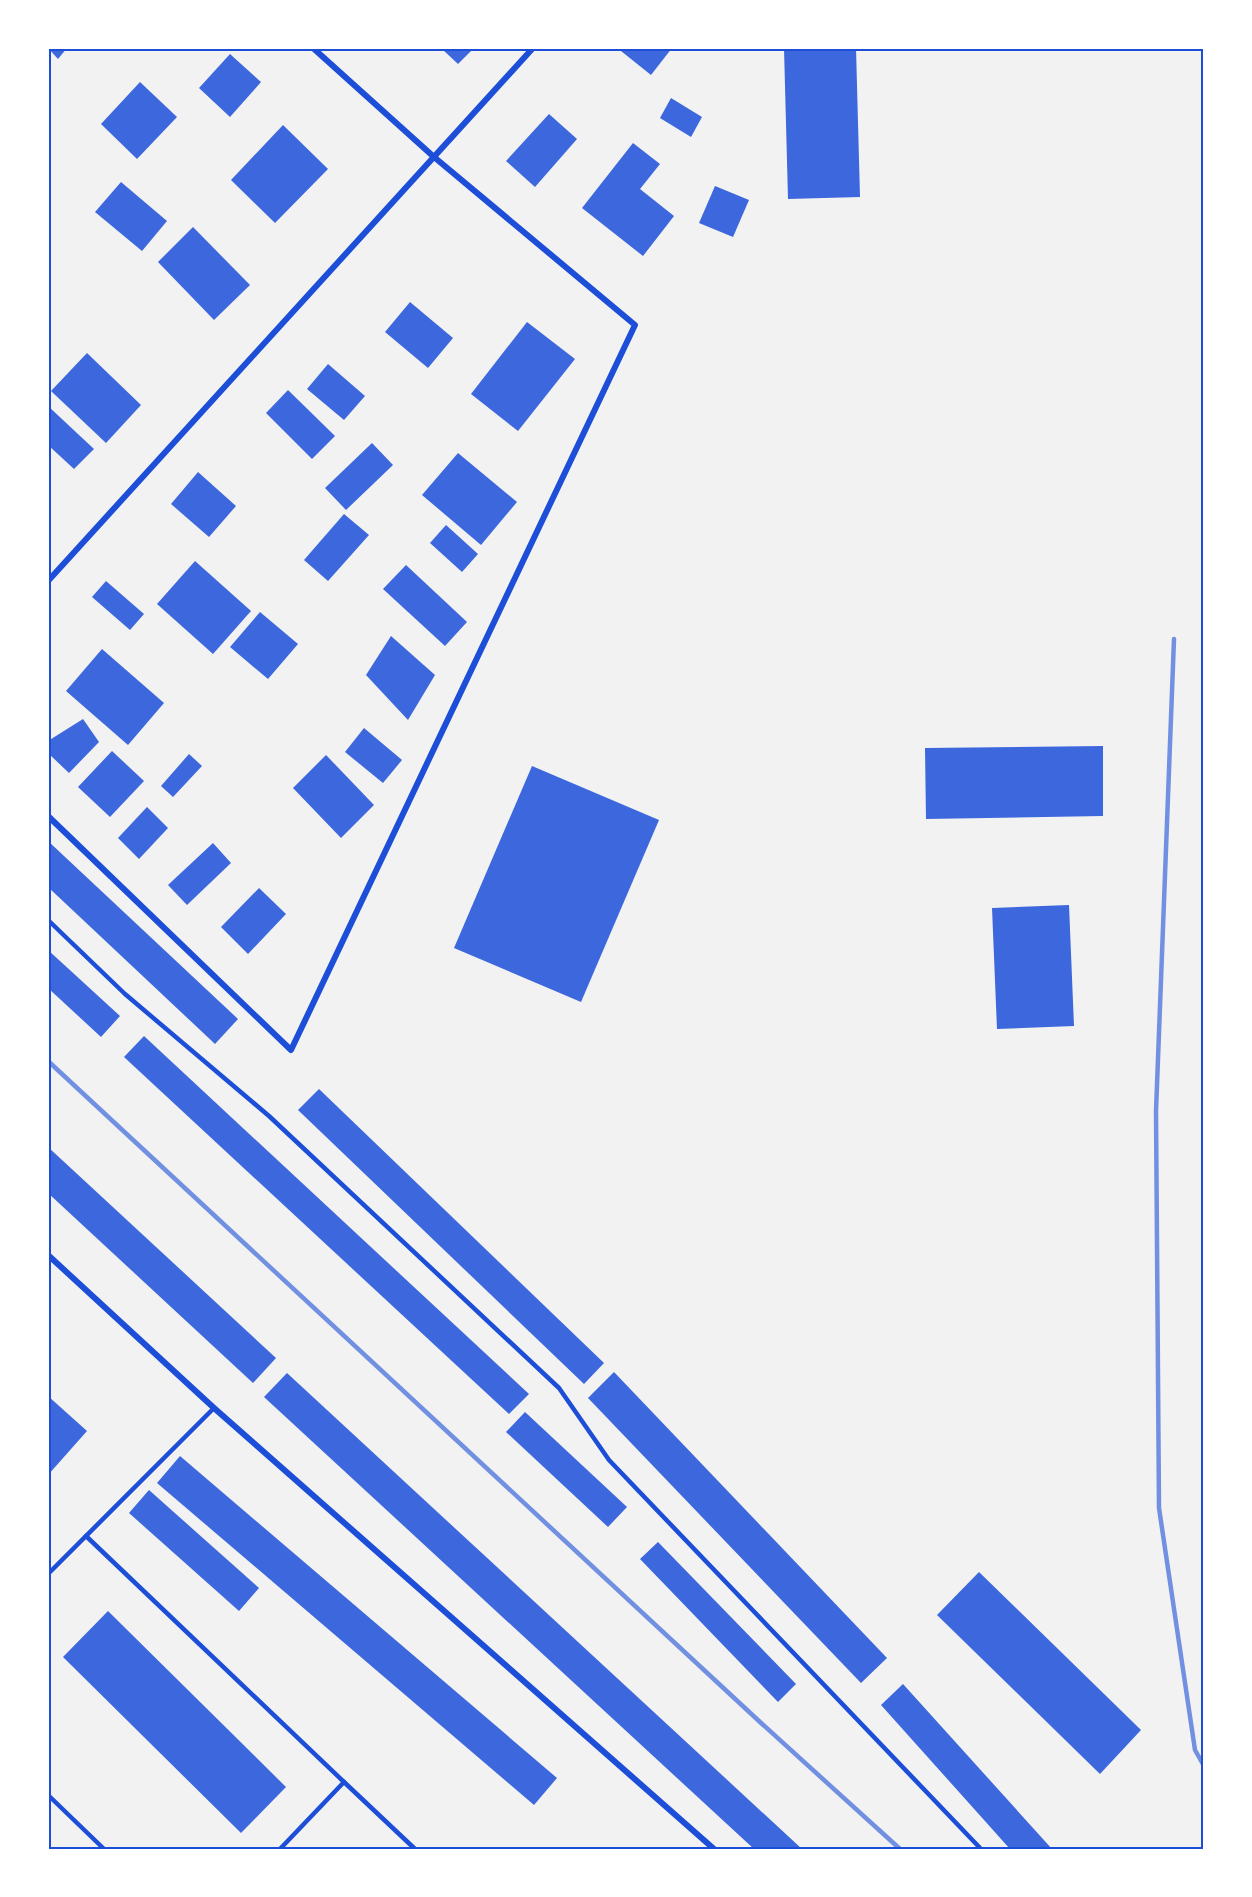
<svg xmlns="http://www.w3.org/2000/svg" width="1252" height="1897" font-family="Montserrat,sans-serif">
	<style>
		.building { fill: #3d67dc }
		.lines { fill: none; stroke-linecap: round; stroke-linejoin: round }
		.service { stroke: #1d4ed8; stroke-width: 4.5 }
		.minor { stroke: #1d4ed8; stroke-width: 6 }
		.rail { stroke: #7290e2; stroke-width: 4.5 }
		.neatline { fill: none; stroke: #1d4ed8; stroke-width: 2 }
	</style>
	<rect width="100%" height="100%" fill="#f2f2f2"/>
	<g class="building">
		<path d="M 48,48 L 67,48 L 58,59 Z"/>
		<path d="M 441,48 L 474,48 L 458,64 Z"/>
		<path d="M 623,48 L 672,48 L 651,75 L 621,51 Z"/>
		<path d="M 784,48 L 856,48 L 860,197 L 788,199 Z"/>
		<path d="M 230,54 L 261,82 L 230,117 L 199,88 Z"/>
		<path d="M 140,82 L 177,117 L 137,159 L 101,124 Z"/>
		<path d="M 671,98 L 702,117 L 691,137 L 660,118 Z"/>
		<path d="M 549,114 L 577,139 L 535,187 L 506,161 Z"/>
		<path d="M 283,125 L 328,169 L 275,223 L 231,180 Z"/>
		<path d="M 633,143 L 660,164 L 640,189 L 674,216 L 643,256 L 582,208 Z"/>
		<path d="M 121,182 L 167,221 L 142,251 L 95,212 Z"/>
		<path d="M 715,186 L 749,200 L 733,237 L 699,223 Z"/>
		<path d="M 193,227 L 250,285 L 214,320 L 158,262 Z"/>
		<path d="M 410,302 L 453,338 L 428,368 L 385,332 Z"/>
		<path d="M 527,322 L 575,359 L 518,431 L 471,394 Z"/>
		<path d="M 87,353 L 141,405 L 106,443 L 51,391 Z"/>
		<path d="M 328,364 L 365,396 L 344,420 L 307,389 Z"/>
		<path d="M 288,390 L 335,436 L 312,459 L 266,413 Z"/>
		<path d="M 48,406 L 94,449 L 74,469 L 48,445 Z"/>
		<path d="M 372,443 L 393,465 L 346,510 L 325,488 Z"/>
		<path d="M 458,453 L 517,502 L 481,545 L 422,495 Z"/>
		<path d="M 198,472 L 236,506 L 209,537 L 171,504 Z"/>
		<path d="M 344,514 L 369,535 L 328,581 L 304,560 Z"/>
		<path d="M 446,525 L 478,554 L 462,572 L 430,543 Z"/>
		<path d="M 195,561 L 251,611 L 213,654 L 157,604 Z"/>
		<path d="M 406,565 L 467,622 L 445,646 L 383,589 Z"/>
		<path d="M 106,581 L 144,614 L 130,630 L 92,597 Z"/>
		<path d="M 260,612 L 298,644 L 268,679 L 230,647 Z"/>
		<path d="M 391,636 L 435,675 L 408,720 L 366,675 Z"/>
		<path d="M 102,649 L 164,703 L 128,745 L 66,691 Z"/>
		<path d="M 83,719 L 99,742 L 69,773 L 48,753 L 48,741 Z"/>
		<path d="M 364,728 L 402,760 L 383,783 L 345,752 Z"/>
		<path d="M 1103,746 L 1103,816 L 926,819 L 925,748 Z"/>
		<path d="M 112,751 L 144,781 L 110,817 L 78,787 Z"/>
		<path d="M 189,754 L 202,766 L 173,797 L 161,786 Z"/>
		<path d="M 326,755 L 374,805 L 341,838 L 293,788 Z"/>
		<path d="M 532,766 L 659,820 L 581,1002 L 454,948 Z"/>
		<path d="M 147,807 L 168,828 L 139,859 L 118,838 Z"/>
		<path d="M 48,841 L 238,1019 L 215,1044 L 48,887 Z"/>
		<path d="M 213,843 L 231,863 L 187,905 L 168,885 Z"/>
		<path d="M 259,888 L 286,914 L 248,954 L 221,927 Z"/>
		<path d="M 1069,905 L 1074,1026 L 997,1029 L 992,908 Z"/>
		<path d="M 48,950 L 120,1016 L 101,1037 L 48,988 Z"/>
		<path d="M 144,1036 L 529,1394 L 509,1414 L 124,1057 Z"/>
		<path d="M 319,1089 L 604,1363 L 584,1384 L 298,1110 Z"/>
		<path d="M 48,1147 L 276,1358 L 253,1383 L 48,1193 Z"/>
		<path d="M 614,1372 L 887,1658 L 861,1683 L 588,1398 Z"/>
		<path d="M 287,1373 L 802,1849 L 754,1849 L 264,1397 Z"/>
		<path d="M 48,1396 L 87,1431 L 48,1475 Z"/>
		<path d="M 525,1412 L 627,1507 L 608,1527 L 506,1432 Z"/>
		<path d="M 180,1456 L 557,1778 L 534,1805 L 157,1483 Z"/>
		<path d="M 149,1490 L 259,1588 L 239,1611 L 129,1513 Z"/>
		<path d="M 658,1542 L 796,1684 L 778,1702 L 640,1559 Z"/>
		<path d="M 979,1572 L 1141,1730 L 1100,1774 L 937,1615 Z"/>
		<path d="M 108,1611 L 286,1787 L 241,1833 L 63,1657 Z"/>
		<path d="M 903,1684 L 1052,1849 L 1010,1849 L 881,1705 Z"/>
	</g>
	<g class="lines">
		<g class="service">
			<path d="M 48,920 L 125,994 L 269,1116 L 559,1388 L 609,1460 L 981,1849"/>
			<path d="M 86,1536 L 344,1782 L 280,1849"/>
			<path d="M 48,1574 L 214,1408"/>
			<path d="M 344,1782 L 415,1849"/>
			<path d="M 48,1795 L 104,1849"/>
		</g>
		<g class="minor">
			<path d="M 48,581 L 533,48"/>
			<path d="M 48,816 L 291,1050 L 635,325 L 434,157 L 313,48"/>
			<path d="M 48,1255 L 214,1408 L 714,1849"/>
		</g>
		<g class="rail">
			<path d="M 1174,639 L 1156,1111 L 1159,1508 L 1195,1750 L 1204,1766"/>
			<path d="M 48,1061 L 760,1722 L 900,1849"/>
		</g>
	</g>
	<rect width="1252" height="1897" fill="none" stroke="#ffffff" stroke-width="99"/>
	<rect x="50" y="50" width="1152" height="1798" class="neatline"/>
</svg>
